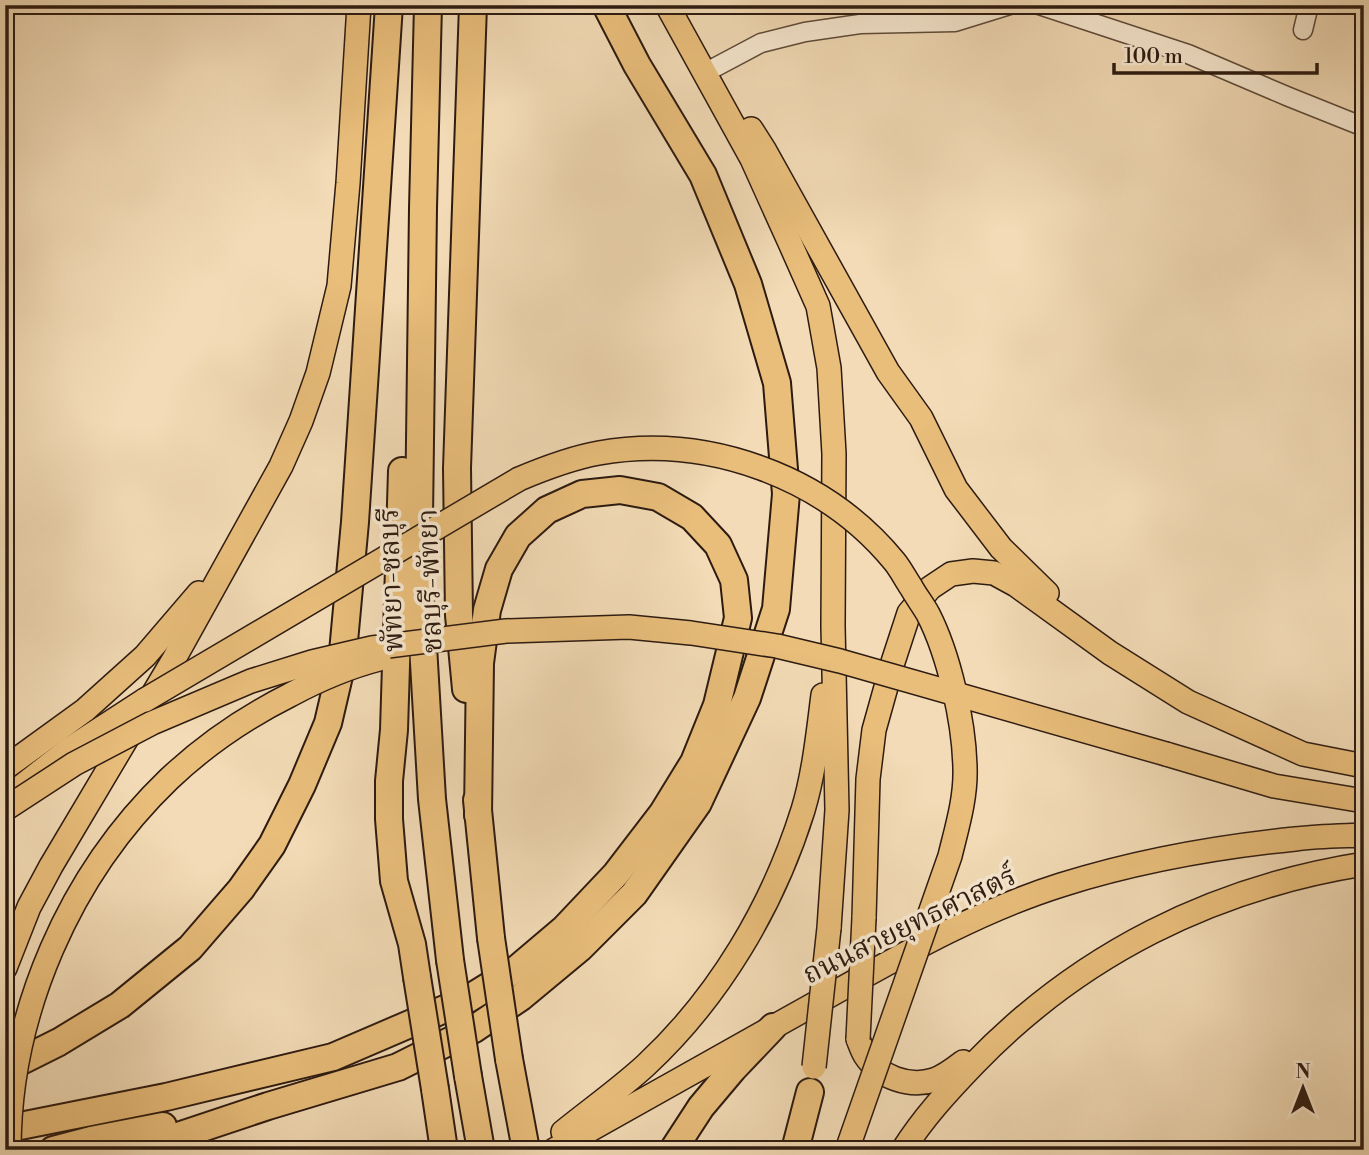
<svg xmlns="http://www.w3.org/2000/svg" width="1369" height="1155" font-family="'Libre Bodoni','Noto Serif Thai',serif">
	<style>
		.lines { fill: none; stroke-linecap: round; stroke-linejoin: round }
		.minor-casing { stroke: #5e4b3a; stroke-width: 21 }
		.major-casing { stroke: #2d1b11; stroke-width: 26 }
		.highway-casing { stroke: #2d1b11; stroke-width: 30 }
		.minor { stroke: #f7e8d0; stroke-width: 18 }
		.major { stroke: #e9be7b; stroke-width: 23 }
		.highway { stroke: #e9be7b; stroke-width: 26 }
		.major-bridge-casing { stroke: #2d1b11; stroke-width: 26; stroke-linecap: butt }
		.highway-bridge-casing { stroke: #2d1b11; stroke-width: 30; stroke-linecap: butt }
		.major-bridge { stroke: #e9be7b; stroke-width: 23 }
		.highway-bridge { stroke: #e9be7b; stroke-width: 26 }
		.labels { text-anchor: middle; stroke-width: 7; stroke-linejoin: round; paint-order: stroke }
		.street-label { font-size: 28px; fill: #2d1b11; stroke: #f7e8d0 }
	</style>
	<rect width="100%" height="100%" fill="#f2dbb6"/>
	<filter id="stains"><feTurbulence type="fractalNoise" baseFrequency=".00286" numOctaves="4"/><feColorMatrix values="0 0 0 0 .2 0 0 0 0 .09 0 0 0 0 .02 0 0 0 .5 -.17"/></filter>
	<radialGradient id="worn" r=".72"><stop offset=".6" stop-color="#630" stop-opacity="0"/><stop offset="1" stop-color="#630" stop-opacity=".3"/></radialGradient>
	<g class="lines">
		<defs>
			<g id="minor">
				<path d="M 1039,5 L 1188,54 L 1289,97 L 1364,127"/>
				<path d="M 1303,30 L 1309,5"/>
				<path d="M 712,69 L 761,43 L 805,32 L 860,24 L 955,22 L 1010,5"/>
			</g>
			<g id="major">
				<path d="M 667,5 L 752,159 L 790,243 L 818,306 L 829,368 L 834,454 L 833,626 L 837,810 L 829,928"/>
				<path d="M 751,129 L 765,151 L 888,372 L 921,418 L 956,489 L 1001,548 L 1047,593"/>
				<path d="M 1166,754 L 1274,786 L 1364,801"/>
				<path d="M 5,768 L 85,710 L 145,656 L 199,593"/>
				<path d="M 13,793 L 68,750 L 145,700"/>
				<path d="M 864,918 L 868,779 L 874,730 L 893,662 L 909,613 L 930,588 L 951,574 L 973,571 L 994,573 L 1016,585 L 1110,653 L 1188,702 L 1303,754 L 1364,766"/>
				<path d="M 5,968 L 29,907 L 51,866 L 174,659 L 281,466 L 301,421 L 318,373 L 339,286 L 348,183 L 359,5"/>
				<path d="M 858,1039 C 860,1044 862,1050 865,1055 C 879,1077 909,1088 934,1080 C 945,1076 954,1069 963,1062"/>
				<path d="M 563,1132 C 590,1110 620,1089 646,1065 C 719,997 773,906 803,810 C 814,774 818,734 823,695"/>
				<path d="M 554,1150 C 639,1102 724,1055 809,1007 C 890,962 972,913 1061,885 C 1137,861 1216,847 1295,839 C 1318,836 1341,836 1364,835"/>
				<path d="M 903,1150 C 923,1118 948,1091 974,1064 C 1080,954 1213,888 1364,864"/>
			</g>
			<g id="highway">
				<path d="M 428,5 L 423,208 L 419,518 L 420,595 L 432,799 L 450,960"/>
				<path d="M 402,471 L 394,730 L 389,781 L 389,819 L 394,881 L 412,944 L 417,977"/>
				<path d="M 466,689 L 459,615 L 457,468 L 473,5"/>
				<path d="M 477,800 L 491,938"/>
				<path d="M 509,1059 L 526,1150"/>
				<path d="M 5,1069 L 59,1042 L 120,1005 L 190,948 L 241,889 L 272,845 L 302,785 L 328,723 L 342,663 L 355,522 L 389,5"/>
				<path d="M 468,1076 L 481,1150"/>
				<path d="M 435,1089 L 444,1150"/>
				<path d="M 5,1129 L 166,1097 L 333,1057 L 468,999 L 518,968 L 564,929 L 616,874 L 662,814 L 694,762 L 717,705 L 738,618 L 734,580 L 718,545 L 692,517 L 658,497 L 620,490 L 582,494 L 547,510 L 518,536 L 499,569 L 487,610 L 480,663 L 478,815"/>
				<path d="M 53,1150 L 91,1140 L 163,1126"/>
				<path d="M 136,1150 L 268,1106 L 398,1067 L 474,1029 L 521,997 L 580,948 L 634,894 L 698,803 L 747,698 L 776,609 L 786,494 L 777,383 L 748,284 L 703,175 L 637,65 L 606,5"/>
				<path d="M 673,1150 L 701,1107 L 733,1069 L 773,1027"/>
				<path d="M 795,1150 L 810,1092"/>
			</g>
		</defs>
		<use href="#minor" class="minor-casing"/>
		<use href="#major" class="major-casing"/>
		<use href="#highway" class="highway-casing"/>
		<use href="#minor" class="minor"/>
		<use href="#major" class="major"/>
		<use href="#highway" class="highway"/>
		<defs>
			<g id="major-bridge">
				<path d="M 145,700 L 519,479 C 545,468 571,458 599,453 C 707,434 824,476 894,561 C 900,568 905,578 911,587 C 916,596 923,605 928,614 C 949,655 964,721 965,768 C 966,798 957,827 950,856 L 847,1150"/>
				<path d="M 5,809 L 74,764 L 152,723 L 251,681 L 312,662 L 372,648 L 506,631 L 629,627 L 691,633 L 777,646 L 840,661 L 1166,754"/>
				<path d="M 858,1039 L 864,918"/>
				<path d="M 814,1067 L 829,928"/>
				<path d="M 9,1150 C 9,1013 70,874 169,779 C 205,745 246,717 290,695 C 318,680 348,667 379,659"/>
			</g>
			<g id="highway-bridge">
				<path d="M 491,938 L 509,1059"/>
				<path d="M 450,960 L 468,1076"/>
				<path d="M 417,977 L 435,1089"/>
			</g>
		</defs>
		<use href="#major-bridge" class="major-bridge-casing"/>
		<use href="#highway-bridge" class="highway-bridge-casing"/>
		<use href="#major-bridge" class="major-bridge"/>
		<use href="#highway-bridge" class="highway-bridge"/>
	</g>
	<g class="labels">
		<g class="street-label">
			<text transform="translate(390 580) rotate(-92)" y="10">พัทยา-ชลบุรี</text>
			<text transform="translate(429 581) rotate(-92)" y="10">ชลบุรี-พัทยา</text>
			<text transform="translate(909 924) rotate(-26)" y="10">ถนนสายยุทธศาสตร์</text>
		</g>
	</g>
	<rect width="1369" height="1155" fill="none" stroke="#f2dbb6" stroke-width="28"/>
	<rect x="7" y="7" width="1355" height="1141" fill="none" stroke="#2d1b11" stroke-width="3.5"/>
	<rect x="14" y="14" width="1341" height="1127" fill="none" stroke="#2d1b11" stroke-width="2"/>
	<g transform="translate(1303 1088)" stroke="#f7e8d0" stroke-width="5" paint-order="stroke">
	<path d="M0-5L12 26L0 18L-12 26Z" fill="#2d1b11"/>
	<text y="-10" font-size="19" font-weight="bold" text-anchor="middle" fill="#2d1b11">N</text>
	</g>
	<path d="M1114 63v10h203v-10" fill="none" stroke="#2d1b11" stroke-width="3.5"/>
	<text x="1124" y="63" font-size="21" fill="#2d1b11" stroke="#f7e8d0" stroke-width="5" paint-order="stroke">100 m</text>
	<rect width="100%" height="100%" filter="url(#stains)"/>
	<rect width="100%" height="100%" fill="url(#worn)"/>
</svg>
